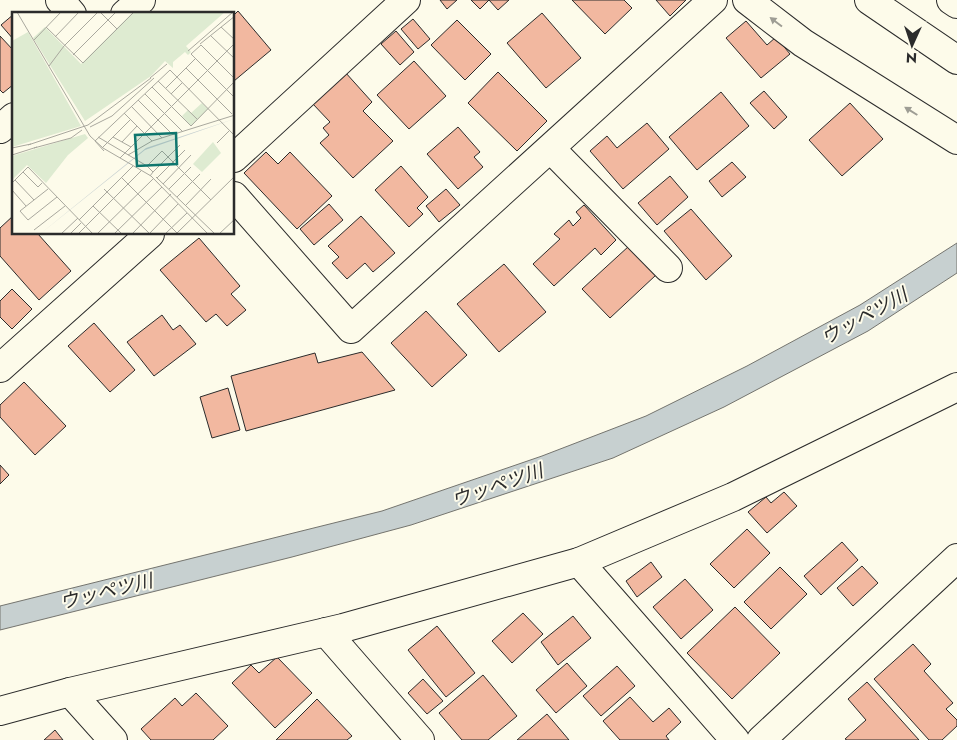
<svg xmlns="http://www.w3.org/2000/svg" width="957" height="740" font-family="Jost,'Noto Sans JP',sans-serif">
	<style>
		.water { fill: #c7d0d0; stroke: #74746e }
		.building { fill: #f2b8a0; stroke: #2b2b2b }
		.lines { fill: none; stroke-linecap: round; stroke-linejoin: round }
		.minor-casing { stroke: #2b2b2b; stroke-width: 30 }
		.major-casing { stroke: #2b2b2b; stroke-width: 30 }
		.minor { stroke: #fdfbea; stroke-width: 28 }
		.major { stroke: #fdfbea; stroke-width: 28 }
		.oneway { fill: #9e9d94 }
		.labels { text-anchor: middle; stroke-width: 4; stroke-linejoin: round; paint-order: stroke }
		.water-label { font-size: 19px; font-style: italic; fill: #2b2b2b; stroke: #fdfbea }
		.inset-road { fill: none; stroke: #a9a89e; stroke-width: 1 }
		.view { fill: #0f766e; fill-opacity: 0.15; stroke: #0f766e; stroke-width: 2.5 }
		.inset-edge { fill: none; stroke: #2b2b2b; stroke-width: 2.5 }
	</style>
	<rect width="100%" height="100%" fill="#fdfbea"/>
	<path class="water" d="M 957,243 L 957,273 L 868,331 L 724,407 L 613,458 L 411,525 L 292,557 L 0,630 L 0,606 L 382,511 L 542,456 L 646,416 L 747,366 L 860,305 Z"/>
	<g class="building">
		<path d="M 440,0 L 457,0 L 447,9 Z"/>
		<path d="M 471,0 L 509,0 L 498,10 L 489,0 L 480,9 Z"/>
		<path d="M 572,0 L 624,0 L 632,8 L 605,34 Z"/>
		<path d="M 656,0 L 686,0 L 670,16 Z"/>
		<path d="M 238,11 L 271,50 L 234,81 L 234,15 Z"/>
		<path d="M 542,13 L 581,58 L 546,88 L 507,43 Z"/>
		<path d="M 14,14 L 14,40 L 1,25 Z"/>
		<path d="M 413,19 L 430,39 L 418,49 L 401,29 Z"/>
		<path d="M 457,20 L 491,54 L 465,80 L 431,45 Z"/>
		<path d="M 746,21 L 767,45 L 776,37 L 790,54 L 761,78 L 726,38 Z"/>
		<path d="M 396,31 L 414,52 L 400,65 L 381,44 Z"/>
		<path d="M 0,36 L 14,51 L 14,84 L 3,93 L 0,90 Z"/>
		<path d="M 414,61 L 446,96 L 409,129 L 377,95 Z"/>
		<path d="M 345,72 L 372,102 L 363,111 L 393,141 L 353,178 L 320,143 L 329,135 L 323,128 L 330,122 L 312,103 Z"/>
		<path d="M 498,72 L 547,121 L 517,151 L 468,103 Z"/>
		<path d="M 764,91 L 787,117 L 774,129 L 750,103 Z"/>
		<path d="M 721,92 L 749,126 L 697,170 L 669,137 Z"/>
		<path d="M 850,103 L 883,139 L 842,176 L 809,140 Z"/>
		<path d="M 647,123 L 669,149 L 623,189 L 590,151 L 607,136 L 617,148 Z"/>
		<path d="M 458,127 L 480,152 L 474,157 L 483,167 L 458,189 L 427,154 Z"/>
		<path d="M 266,152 L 278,164 L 290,152 L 332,196 L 297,229 L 244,173 Z"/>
		<path d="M 732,162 L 746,177 L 722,197 L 709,181 Z"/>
		<path d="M 401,166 L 428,197 L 417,208 L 423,214 L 409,227 L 375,190 Z"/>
		<path d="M 670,176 L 688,197 L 657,225 L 638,203 Z"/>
		<path d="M 446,189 L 460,205 L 439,222 L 426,206 Z"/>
		<path d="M 329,204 L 343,220 L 314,245 L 300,229 Z"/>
		<path d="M 584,205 L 616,240 L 601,255 L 595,248 L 554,286 L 533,264 L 560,239 L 554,234 L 569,220 L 573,226 L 581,218 L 576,212 Z"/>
		<path d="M 691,209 L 732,256 L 706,280 L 664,231 Z"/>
		<path d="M 14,215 L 14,234 L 38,234 L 71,271 L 39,300 L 0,256 L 0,228 Z"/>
		<path d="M 361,216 L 395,253 L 373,272 L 365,263 L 347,279 L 332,263 L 339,257 L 328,246 Z"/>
		<path d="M 199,238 L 240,286 L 231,294 L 246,310 L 227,326 L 216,314 L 206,322 L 160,270 Z"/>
		<path d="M 629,246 L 656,275 L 610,318 L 582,289 Z"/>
		<path d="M 504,264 L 546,312 L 499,352 L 457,304 Z"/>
		<path d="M 12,289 L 32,309 L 12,329 L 0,317 L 0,301 Z"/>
		<path d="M 426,311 L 467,355 L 432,387 L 391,343 Z"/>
		<path d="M 162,315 L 173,330 L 180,325 L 196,344 L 154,376 L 127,342 Z"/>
		<path d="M 94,323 L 135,370 L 110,392 L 68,346 Z"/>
		<path d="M 362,352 L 395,390 L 246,431 L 231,376 L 315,353 L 318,363 Z"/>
		<path d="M 24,382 L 66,426 L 35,455 L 0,417 L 0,405 Z"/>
		<path d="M 228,388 L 240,430 L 212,438 L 200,397 Z"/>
		<path d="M 0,465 L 9,475 L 0,484 Z"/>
		<path d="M 784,492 L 797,506 L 767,533 L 748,512 L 766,497 L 771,503 Z"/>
		<path d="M 747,529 L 770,553 L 734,588 L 710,564 Z"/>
		<path d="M 842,542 L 858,560 L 821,595 L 804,576 Z"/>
		<path d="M 651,562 L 662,577 L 637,597 L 626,581 Z"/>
		<path d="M 862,566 L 878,583 L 853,606 L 837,588 Z"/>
		<path d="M 780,567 L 807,594 L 771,629 L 744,602 Z"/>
		<path d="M 685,579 L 713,610 L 681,639 L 653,607 Z"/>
		<path d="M 735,607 L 780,653 L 732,699 L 687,653 Z"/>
		<path d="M 523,613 L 543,634 L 512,663 L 492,641 Z"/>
		<path d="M 573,616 L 591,638 L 558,665 L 541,642 Z"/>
		<path d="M 437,626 L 475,673 L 446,697 L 408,650 Z"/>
		<path d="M 913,644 L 931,664 L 924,671 L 953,703 L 946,709 L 957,720 L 957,726 L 942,740 L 929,740 L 874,679 Z"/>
		<path d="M 277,657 L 312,693 L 275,728 L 232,683 L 251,665 L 259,673 Z"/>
		<path d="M 567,663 L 587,686 L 556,713 L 536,690 Z"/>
		<path d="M 617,666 L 635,686 L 601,716 L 583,696 Z"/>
		<path d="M 483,675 L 517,716 L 488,740 L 462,740 L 439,713 Z"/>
		<path d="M 423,679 L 443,701 L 427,714 L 408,693 Z"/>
		<path d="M 867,682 L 919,740 L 847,740 L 845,739 L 866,720 L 848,699 Z"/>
		<path d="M 196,693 L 228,726 L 213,740 L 151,740 L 141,729 L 175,698 L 182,706 Z"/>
		<path d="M 630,697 L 653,722 L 669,708 L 681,722 L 666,736 L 669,740 L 620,740 L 603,721 Z"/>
		<path d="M 317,699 L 352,736 L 347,740 L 276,740 Z"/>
		<path d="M 547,714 L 569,740 L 517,740 Z"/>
		<path d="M 55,730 L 63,740 L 44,740 Z"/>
	</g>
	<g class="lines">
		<defs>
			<g id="minor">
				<path d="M 60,0 L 72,14"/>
				<path d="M 747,0 L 803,43 L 957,140"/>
				<path d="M 125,14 L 141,0"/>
				<path d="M 0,129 L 14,117"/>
				<path d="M 551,149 L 668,268"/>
				<path d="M 234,158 L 406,0"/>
				<path d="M 234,196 L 351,329 L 713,0"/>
				<path d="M 0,368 L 150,234"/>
				<path d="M 579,562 L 735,740"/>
				<path d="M 326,632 L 420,740"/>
				<path d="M 70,692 L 113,740"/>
				<path d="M 0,711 L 70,692 L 343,628 L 579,562 L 733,497 L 957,387"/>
				<path d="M 761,740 L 957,558"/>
			</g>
			<g id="major">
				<path d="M 869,0 L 957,60"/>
				<path d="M 951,0 L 957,4"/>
			</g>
		</defs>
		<use href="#minor" class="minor-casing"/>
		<use href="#major" class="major-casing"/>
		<use href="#minor" class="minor"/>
		<use href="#major" class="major"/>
	</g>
	<defs><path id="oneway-solid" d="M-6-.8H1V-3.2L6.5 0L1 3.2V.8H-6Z" transform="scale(1.25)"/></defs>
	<g class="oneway">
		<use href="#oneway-solid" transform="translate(776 22) rotate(-143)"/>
		<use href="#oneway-solid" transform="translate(911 111) rotate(-148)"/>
	</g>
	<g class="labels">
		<g class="water-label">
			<text transform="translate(864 316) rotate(-29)" y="7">ウッペツ川</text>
			<text transform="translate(497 485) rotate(-19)" y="7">ウッペツ川</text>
			<text transform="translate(106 591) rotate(-14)" y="7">ウッペツ川</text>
		</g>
	</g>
	<g transform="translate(12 12)">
		<rect width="222" height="222" fill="#fdfbea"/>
		<path d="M 121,0 L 213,0 L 174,34 L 179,40 L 176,43 L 173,40 L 161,50 L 161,56 L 153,49 L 139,64 L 73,109 L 21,26 L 33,15 L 69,52 ZM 16,20 L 69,114 L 0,135 L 0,29 ZM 190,91 L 196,97 L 179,114 L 170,104 L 176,98 L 179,101 ZM 73,122 L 76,126 L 56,143 L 34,171 L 15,153 L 0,168 L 0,144 ZM 201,130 L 209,141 L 190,160 L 181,152 Z" fill="#deebd1"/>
		<path d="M 222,107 L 133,138 L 28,222 L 134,136 Z" fill="#c7d0d0"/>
		<path class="inset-road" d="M 5,0 L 78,124 L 91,136 L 139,164 L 196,222M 88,0 L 105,17M 34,15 L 71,51 L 122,0M 209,15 L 223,28M 199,24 L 223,47M 43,25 L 67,0M 22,28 L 49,0M 188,32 L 223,4M 176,39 L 221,0M 61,43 L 104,0M 37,54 L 52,34 L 86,0M 174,56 L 220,102M 138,66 L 155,52M 223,67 L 189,33 L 179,42 L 223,86M 146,69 L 185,107M 140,75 L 179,114M 154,76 L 183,47M 133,82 L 171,120M 159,82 L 170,71M 126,88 L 161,123M 119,94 L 150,126M 112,101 L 140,129M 179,114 L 223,69M 78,115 L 100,104 L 142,66M 86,125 L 135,154 L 141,160 L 138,164M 101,125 L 119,135M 110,130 L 125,114M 205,131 L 217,119M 16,133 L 76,113 L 139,66M 0,136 L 19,132M 22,136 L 59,126 L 70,118M 90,136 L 118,108M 92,139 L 83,129 L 158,58 L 223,124M 0,143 L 25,135M 116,143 L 140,129 L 223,103M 108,146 L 223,31M 135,154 L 150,139 L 199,188M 11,160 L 26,175 L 30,171M 141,160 L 168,133M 109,165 L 165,221M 144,165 L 203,222M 145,166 L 173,138M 3,168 L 22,188M 0,171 L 16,155 L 81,222M 151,172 L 179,143M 36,177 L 8,199 L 16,208 L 45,185M 92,177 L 138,222M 157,177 L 179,155M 0,178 L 14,194M 165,185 L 188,162M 174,193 L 199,167M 81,194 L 110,222M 67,208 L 121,154M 22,218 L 53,194M 49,222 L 66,206M 58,222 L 69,211M 66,222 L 129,159M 85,222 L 141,167M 102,222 L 150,175M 120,222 L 159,182M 137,222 L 166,192M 153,222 L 175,201M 164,222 L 223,164M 207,222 L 223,207"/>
		<path class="view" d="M 164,121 L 165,152 L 125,154 L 123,123 Z"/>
		<rect width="222" height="222" class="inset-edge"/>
	</g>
	<g transform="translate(912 45) rotate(183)" stroke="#fdfbea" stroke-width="4" paint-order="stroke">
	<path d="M0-4L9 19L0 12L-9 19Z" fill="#2b2b2b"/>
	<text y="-8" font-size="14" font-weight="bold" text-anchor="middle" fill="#2b2b2b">N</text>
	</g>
</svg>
